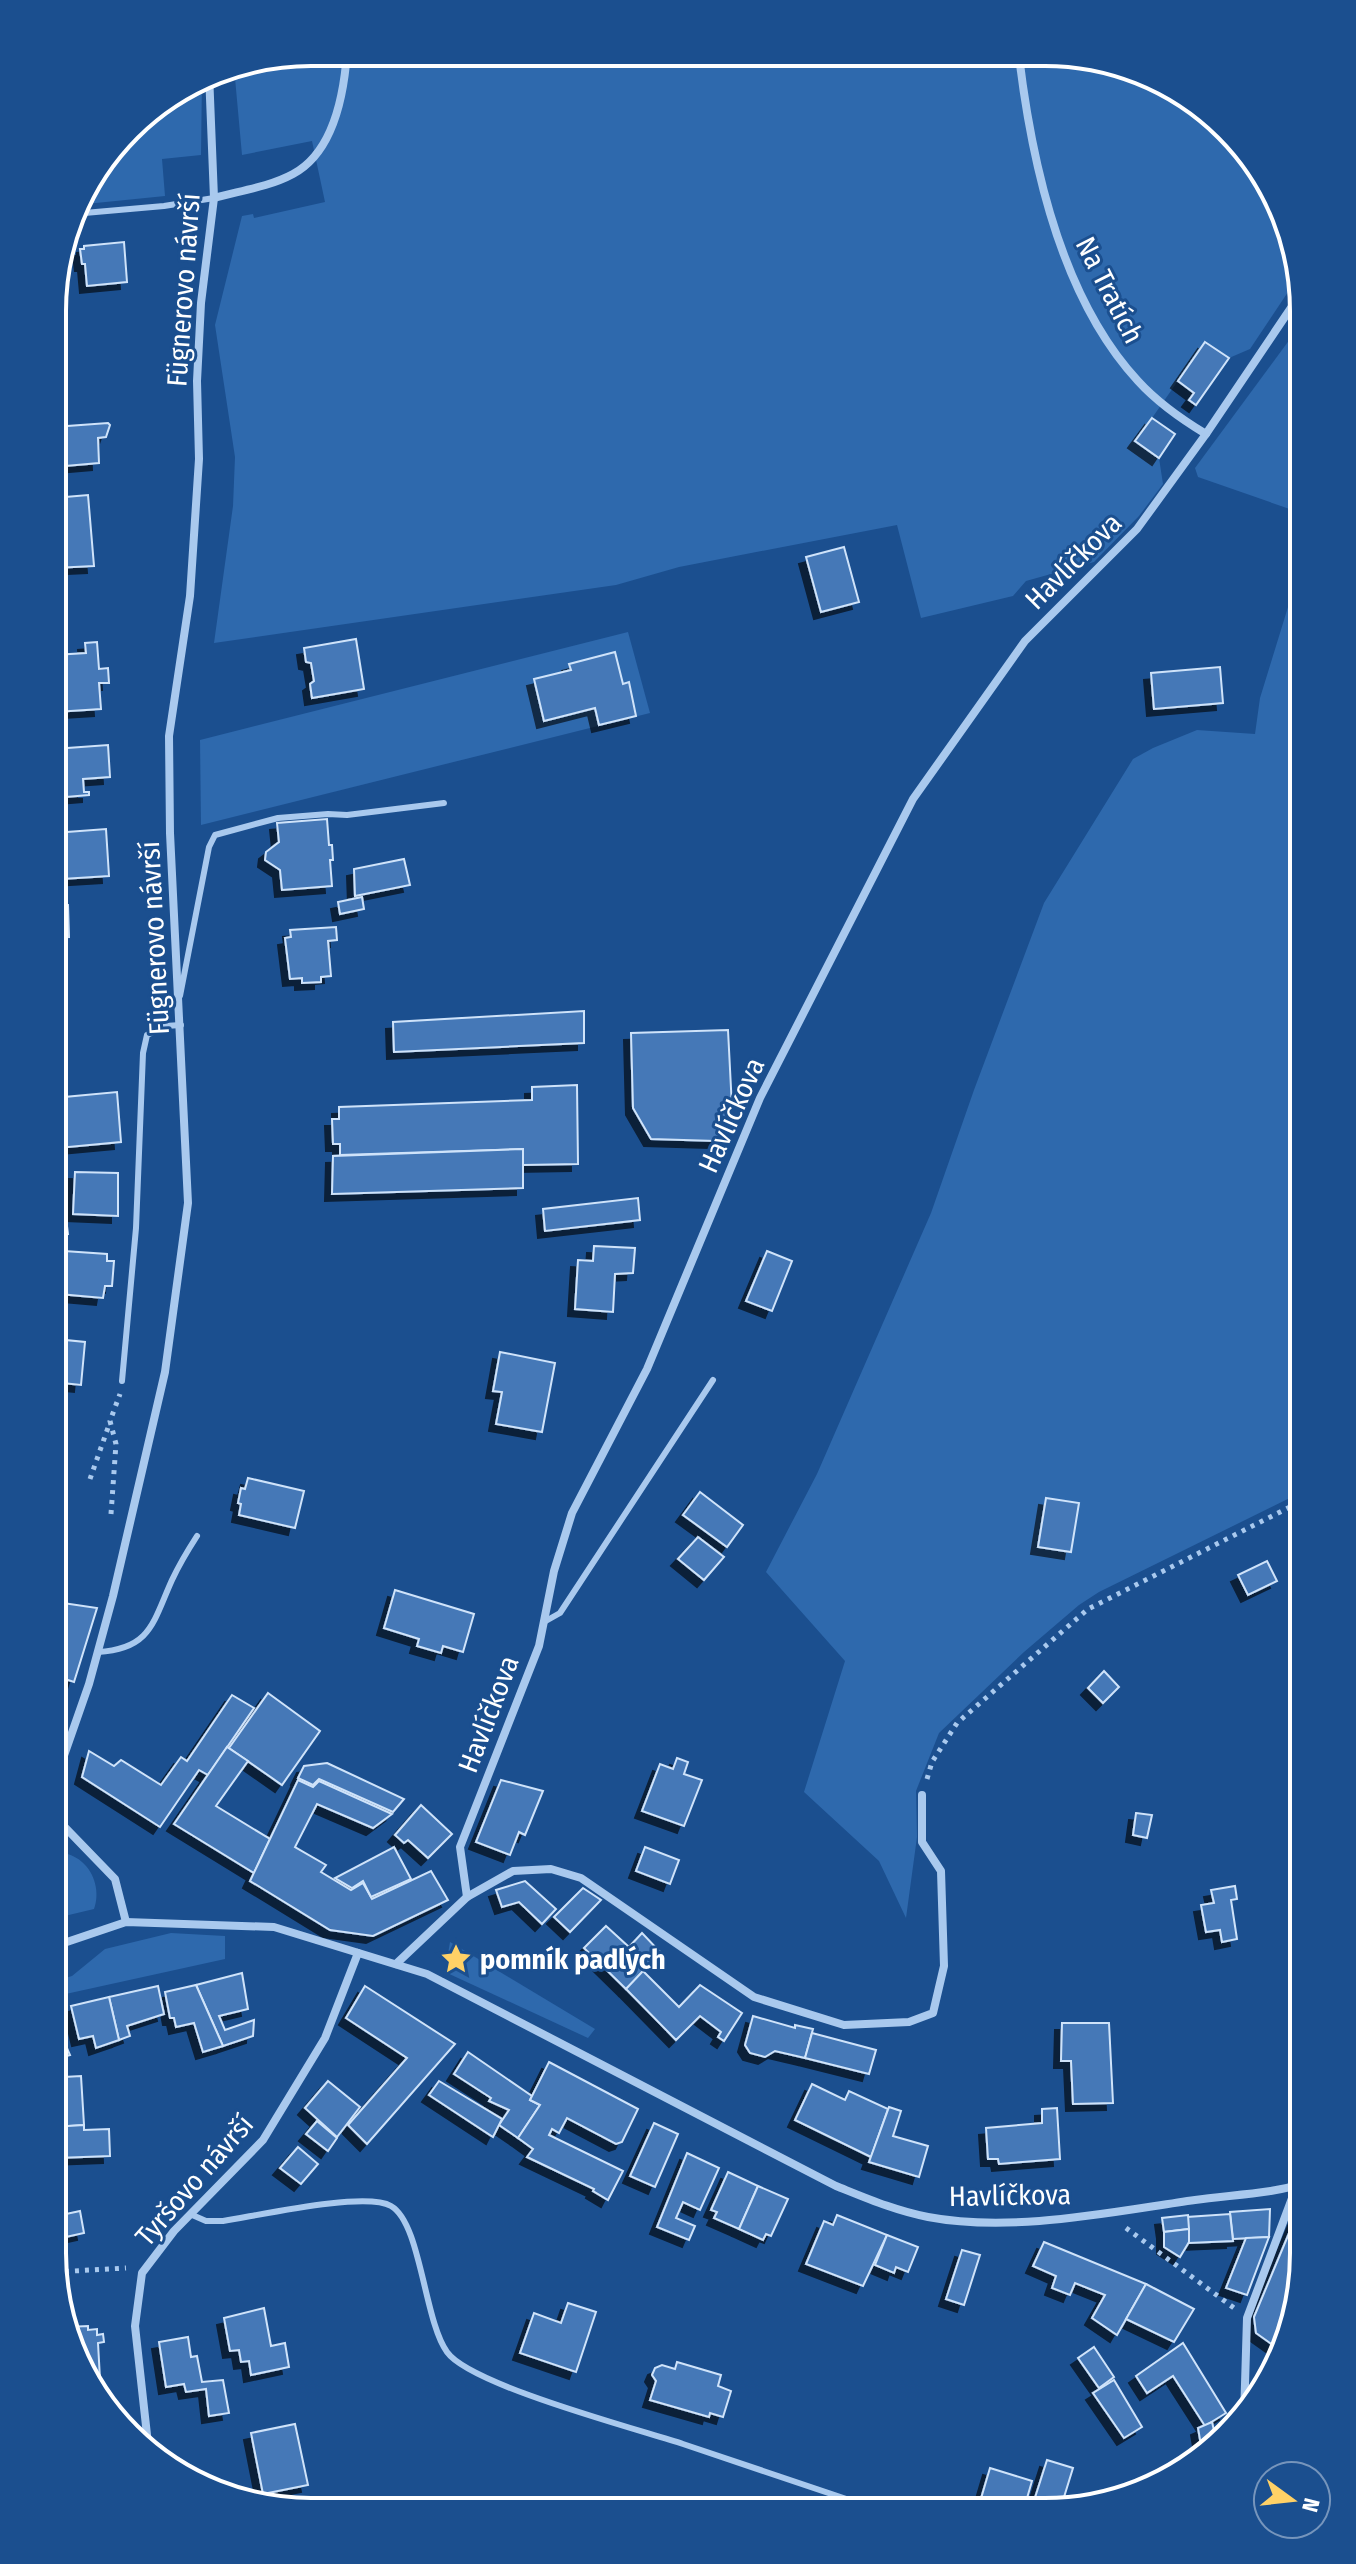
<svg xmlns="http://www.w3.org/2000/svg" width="1356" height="2564" font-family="'Fira Sans Condensed',sans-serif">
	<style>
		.green { fill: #2e69ad }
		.building { fill: #4478b7; stroke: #cfe3fa; stroke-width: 2; filter: url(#shadow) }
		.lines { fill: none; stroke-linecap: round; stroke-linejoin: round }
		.path { stroke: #a9c9ee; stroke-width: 5; stroke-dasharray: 4 6; stroke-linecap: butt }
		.lane { stroke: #a9c9ee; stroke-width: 6 }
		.street { stroke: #a9c9ee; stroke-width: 8 }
		.labels { text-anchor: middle; stroke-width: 6; stroke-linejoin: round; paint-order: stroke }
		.street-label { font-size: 28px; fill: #fff; stroke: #1b4f8f }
		.poi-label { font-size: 28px; font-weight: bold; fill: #fff; stroke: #1b4f8f; text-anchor: start }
		.rim { fill: none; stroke: #fff; stroke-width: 4 }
	</style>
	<defs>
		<filter id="shadow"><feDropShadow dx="-7" dy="7" stdDeviation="0" flood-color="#0009"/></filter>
	</defs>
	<rect width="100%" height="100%" fill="#1b4f8f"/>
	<g class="green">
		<path d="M 311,52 L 1095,57 L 1216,117 L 1290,228 L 1298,277 L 1250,349 L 1229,358 L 1205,342 L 1136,441 L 1159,458 L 1163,484 L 1139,516 L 1094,562 L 1026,581 L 1013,596 L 921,618 L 897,525 L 679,567 L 616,585 L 214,643 L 233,506 L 235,457 L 215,325 L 242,216 L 253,214 L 254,218 L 325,202 L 312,141 L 242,155 L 234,67 Z"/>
		<path d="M 202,78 L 201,155 L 162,159 L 165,196 L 76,205 L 79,196 L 140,117 Z"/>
		<path d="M 1304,320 L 1304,514 L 1198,477 L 1195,468 Z"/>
		<path d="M 1304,555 L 1304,1491 L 1099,1592 L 1079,1605 L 1024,1652 L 939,1733 L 916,1791 L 917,1837 L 906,1918 L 879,1861 L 804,1792 L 845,1661 L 766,1572 L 817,1474 L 931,1213 L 974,1090 L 1044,903 L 1133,759 L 1153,748 L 1197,730 L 1255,734 L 1260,698 Z"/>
		<path d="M 628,632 L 650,713 L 201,825 L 200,740 Z"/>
		<path d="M 52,1848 C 61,1852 75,1855 82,1862 C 95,1873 100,1893 94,1909 L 52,1919 Z"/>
		<path d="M 171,1933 L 225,1936 L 225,1959 L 52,1997 L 52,1982 L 72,1976 L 105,1949 Z"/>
		<path d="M 450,1942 L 595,2029 L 588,2038 L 445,1972 Z"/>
	</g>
	<g class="building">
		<path d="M 124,242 L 127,282 L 87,286 L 85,264 L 82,264 L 80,249 L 84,249 L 84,246 Z"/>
		<path d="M 1205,342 L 1229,358 L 1196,405 L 1189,400 L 1194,393 L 1178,381 Z"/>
		<path d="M 1152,418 L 1175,434 L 1159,458 L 1135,441 Z"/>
		<path d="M 108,423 L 110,425 L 106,437 L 98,438 L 99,463 L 54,467 L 54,427 Z"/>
		<path d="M 88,495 L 94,566 L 54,568 L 54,498 Z"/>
		<path d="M 844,547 L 859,602 L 821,612 L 806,557 Z"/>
		<path d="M 356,639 L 364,689 L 312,698 L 310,684 L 314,681 L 311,663 L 306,662 L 304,648 Z"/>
		<path d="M 97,642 L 99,669 L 108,668 L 109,683 L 99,683 L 101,709 L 55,712 L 54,655 L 86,653 L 85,643 Z"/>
		<path d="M 615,652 L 623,684 L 629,682 L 636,716 L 599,725 L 595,708 L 544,721 L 534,679 L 571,670 L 569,664 Z"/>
		<path d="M 1220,667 L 1223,703 L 1154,709 L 1151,673 Z"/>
		<path d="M 108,745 L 110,777 L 83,779 L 84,792 L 89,792 L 89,795 L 54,798 L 54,749 Z"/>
		<path d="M 327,819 L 329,845 L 332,845 L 333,860 L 330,860 L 332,886 L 282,890 L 280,870 L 265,860 L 266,852 L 279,842 L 277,823 Z"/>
		<path d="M 106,829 L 109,876 L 62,879 L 61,858 L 54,858 L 54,833 Z"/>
		<path d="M 404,859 L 410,885 L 355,896 L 354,869 Z"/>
		<path d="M 362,897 L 364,909 L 340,914 L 338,902 Z"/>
		<path d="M 68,905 L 69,937 L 53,938 L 53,906 Z"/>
		<path d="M 336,927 L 337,940 L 328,941 L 331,976 L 321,977 L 321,982 L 302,983 L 302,978 L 290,979 L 285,938 L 291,937 L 290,930 Z"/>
		<path d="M 584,1011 L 584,1043 L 394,1052 L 393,1022 Z"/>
		<path d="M 728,1030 L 732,1108 L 716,1141 L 651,1139 L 633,1108 L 631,1033 Z"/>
		<path d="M 577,1085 L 578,1164 L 523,1165 L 523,1149 L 340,1155 L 340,1144 L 333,1144 L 332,1119 L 339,1119 L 339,1107 L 532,1100 L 532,1087 Z"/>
		<path d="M 117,1092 L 121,1142 L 58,1148 L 54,1098 Z"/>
		<path d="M 523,1149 L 523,1188 L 332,1194 L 333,1156 Z"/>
		<path d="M 75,1172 L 118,1173 L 118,1216 L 73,1214 Z"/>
		<path d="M 638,1198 L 640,1220 L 545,1231 L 543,1209 Z"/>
		<path d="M 66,1218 L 68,1234 L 53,1235 L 53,1219 Z"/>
		<path d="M 594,1246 L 635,1248 L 633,1273 L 615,1274 L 613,1312 L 575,1309 L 578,1260 L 593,1261 Z"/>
		<path d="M 64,1251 L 107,1254 L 107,1261 L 114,1261 L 112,1286 L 105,1286 L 103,1298 L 59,1294 Z"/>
		<path d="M 767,1251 L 792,1261 L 772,1311 L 746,1301 Z"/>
		<path d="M 53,1334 L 56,1334 L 56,1339 L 85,1342 L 81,1385 L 53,1382 Z"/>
		<path d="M 500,1352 L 555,1363 L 542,1432 L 496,1424 L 502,1392 L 493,1391 Z"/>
		<path d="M 248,1478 L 304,1491 L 295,1528 L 239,1515 L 241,1504 L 238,1503 L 241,1488 L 245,1489 Z"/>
		<path d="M 700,1492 L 743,1525 L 727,1547 L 683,1515 Z"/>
		<path d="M 1046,1498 L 1079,1503 L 1071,1552 L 1038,1547 Z"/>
		<path d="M 698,1537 L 724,1557 L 704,1580 L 678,1559 Z"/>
		<path d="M 1267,1561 L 1277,1581 L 1248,1595 L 1238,1575 Z"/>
		<path d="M 395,1590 L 474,1614 L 463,1652 L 443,1646 L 441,1653 L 417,1646 L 419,1639 L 384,1628 Z"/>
		<path d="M 63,1603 L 97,1608 L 74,1682 L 53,1675 L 53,1635 L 55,1628 L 58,1629 Z"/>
		<path d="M 1104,1671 L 1119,1687 L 1103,1703 L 1088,1688 Z"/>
		<path d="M 268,1693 L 320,1731 L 282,1785 L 229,1748 Z"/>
		<path d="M 232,1695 L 254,1708 L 208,1775 L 199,1770 L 160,1827 L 82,1777 L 89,1751 L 114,1766 L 121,1760 L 161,1785 L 181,1757 L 187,1761 Z"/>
		<path d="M 227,1747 L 248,1761 L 216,1806 L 270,1839 L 254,1873 L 174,1824 Z"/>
		<path d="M 677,1758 L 688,1762 L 684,1774 L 702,1780 L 684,1826 L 642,1811 L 660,1764 L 673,1769 Z"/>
		<path d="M 327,1763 L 404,1799 L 393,1812 L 319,1779 L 313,1785 L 298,1778 L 304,1766 Z"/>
		<path d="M 298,1780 L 313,1787 L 319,1781 L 392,1814 L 373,1828 L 317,1804 L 295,1847 L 326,1865 L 321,1872 L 351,1890 L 363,1883 L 372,1899 L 431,1871 L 448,1900 L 373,1936 L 330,1930 L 250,1881 Z"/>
		<path d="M 501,1780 L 543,1791 L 525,1835 L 519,1832 L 510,1855 L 476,1842 Z"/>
		<path d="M 421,1805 L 452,1834 L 428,1858 L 408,1840 L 404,1843 L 395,1835 Z"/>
		<path d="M 1136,1813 L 1152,1815 L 1147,1838 L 1133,1835 Z"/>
		<path d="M 394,1847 L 411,1879 L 371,1897 L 363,1881 L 352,1888 L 335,1878 Z"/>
		<path d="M 645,1847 L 679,1860 L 670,1884 L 636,1871 Z"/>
		<path d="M 525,1881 L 556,1909 L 542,1924 L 519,1902 L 502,1907 L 496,1890 Z"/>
		<path d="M 1235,1886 L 1237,1899 L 1231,1900 L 1237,1939 L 1222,1942 L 1220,1930 L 1206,1932 L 1201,1905 L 1214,1903 L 1211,1890 Z"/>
		<path d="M 583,1888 L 601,1900 L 570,1932 L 554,1917 Z"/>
		<path d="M 606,1926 L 629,1947 L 642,1933 L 661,1953 L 626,1989 L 584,1948 Z"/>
		<path d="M 643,1971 L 679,2007 L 700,1985 L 742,2013 L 724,2041 L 718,2037 L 721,2032 L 700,2016 L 676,2040 L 626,1989 Z"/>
		<path d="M 242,1973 L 248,2009 L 219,2016 L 225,2030 L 254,2020 L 253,2036 L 223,2046 L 196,1985 Z"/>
		<path d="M 196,1985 L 223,2046 L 203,2052 L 194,2023 L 176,2027 L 174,2018 L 170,2018 L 165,1992 Z"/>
		<path d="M 158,1986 L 164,2014 L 127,2026 L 130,2036 L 119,2040 L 109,1997 Z"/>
		<path d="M 365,1986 L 455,2044 L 367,2144 L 348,2125 L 407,2058 L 346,2018 Z"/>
		<path d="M 109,1997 L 119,2040 L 96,2048 L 93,2036 L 79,2039 L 71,2006 Z"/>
		<path d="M 52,2013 L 70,2055 L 52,2060 Z"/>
		<path d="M 753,2016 L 795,2028 L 795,2025 L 813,2029 L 805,2058 L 775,2051 L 765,2057 L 750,2053 L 745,2045 Z"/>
		<path d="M 1062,2023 L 1109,2023 L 1113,2103 L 1073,2104 L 1071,2061 L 1061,2061 Z"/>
		<path d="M 812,2033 L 876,2050 L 869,2074 L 805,2058 Z"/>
		<path d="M 468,2052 L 532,2096 L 530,2100 L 540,2105 L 518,2138 L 499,2125 L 509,2110 L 489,2101 L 491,2098 L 454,2074 Z"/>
		<path d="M 549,2062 L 638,2109 L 622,2142 L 616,2144 L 567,2118 L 559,2133 L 552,2129 L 549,2135 L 623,2171 L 608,2200 L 593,2191 L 594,2189 L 527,2157 L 533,2149 L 518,2138 L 540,2105 L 530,2100 Z"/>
		<path d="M 81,2076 L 84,2125 L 52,2127 L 52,2082 L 64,2081 L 64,2077 Z"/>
		<path d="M 328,2081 L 360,2107 L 337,2137 L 305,2108 Z"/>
		<path d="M 439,2081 L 502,2119 L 493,2137 L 429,2095 Z"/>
		<path d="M 812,2084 L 845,2100 L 849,2091 L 888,2109 L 871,2157 L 795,2120 Z"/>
		<path d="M 889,2107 L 901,2111 L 893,2136 L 928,2146 L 919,2177 L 869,2162 Z"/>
		<path d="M 1057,2108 L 1060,2159 L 999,2164 L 998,2159 L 988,2159 L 986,2128 L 1042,2123 L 1042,2109 Z"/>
		<path d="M 317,2121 L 337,2138 L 328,2151 L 306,2134 Z"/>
		<path d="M 654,2123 L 678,2134 L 655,2187 L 630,2176 Z"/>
		<path d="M 84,2125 L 84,2130 L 109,2129 L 110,2156 L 57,2158 L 59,2190 L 52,2190 L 52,2127 Z"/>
		<path d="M 298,2147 L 318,2164 L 301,2184 L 280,2168 Z"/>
		<path d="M 687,2153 L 719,2168 L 700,2210 L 683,2202 L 676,2218 L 695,2226 L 689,2240 L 657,2227 Z"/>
		<path d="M 728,2172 L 758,2186 L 739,2229 L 714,2218 L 717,2212 L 711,2210 Z"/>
		<path d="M 758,2186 L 788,2199 L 771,2236 L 766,2234 L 763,2240 L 739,2229 Z"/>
		<path d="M 1270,2209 L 1269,2237 L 1233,2239 L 1230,2212 Z"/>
		<path d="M 80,2211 L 84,2233 L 52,2240 L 52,2217 Z"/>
		<path d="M 1230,2214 L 1233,2241 L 1189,2243 L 1187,2217 Z"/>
		<path d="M 1297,2214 L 1303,2220 L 1303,2271 L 1284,2353 L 1256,2333 L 1254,2317 Z"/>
		<path d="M 837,2215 L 887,2235 L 863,2286 L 806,2264 L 824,2221 L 833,2225 Z"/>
		<path d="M 1188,2215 L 1189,2229 L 1164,2232 L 1162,2218 Z"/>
		<path d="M 1189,2229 L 1189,2242 L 1180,2257 L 1164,2247 L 1164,2232 Z"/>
		<path d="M 887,2235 L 918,2247 L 908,2272 L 896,2267 L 894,2273 L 875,2265 Z"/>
		<path d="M 1269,2237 L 1247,2295 L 1226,2288 L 1246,2238 Z"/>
		<path d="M 52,2241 L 54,2247 L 61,2247 L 62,2267 L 54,2267 Z"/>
		<path d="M 1044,2242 L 1146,2284 L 1117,2335 L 1092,2318 L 1105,2295 L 1075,2283 L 1070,2295 L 1052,2288 L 1056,2276 L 1033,2266 Z"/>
		<path d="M 962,2250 L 980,2255 L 964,2305 L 946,2299 Z"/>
		<path d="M 1146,2284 L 1194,2309 L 1174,2342 L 1126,2319 Z"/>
		<path d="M 568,2303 L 596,2312 L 576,2372 L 520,2353 L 534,2313 L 561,2323 Z"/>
		<path d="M 264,2308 L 271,2346 L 285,2343 L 289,2367 L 251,2375 L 249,2361 L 241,2362 L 239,2350 L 230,2351 L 224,2318 Z"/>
		<path d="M 88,2326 L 88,2330 L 97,2329 L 97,2335 L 103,2334 L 104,2342 L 98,2343 L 100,2379 L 95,2380 L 69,2340 L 67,2327 Z"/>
		<path d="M 188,2337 L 191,2357 L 197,2356 L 202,2382 L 223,2380 L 229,2413 L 209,2416 L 206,2389 L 186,2392 L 184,2384 L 166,2387 L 159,2342 Z"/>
		<path d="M 1183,2343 L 1226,2413 L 1205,2426 L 1173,2376 L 1147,2393 L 1136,2376 Z"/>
		<path d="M 1094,2347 L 1114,2377 L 1099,2388 L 1078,2358 Z"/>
		<path d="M 677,2362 L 721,2375 L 718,2386 L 731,2391 L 723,2417 L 710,2413 L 709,2417 L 650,2400 L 656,2381 L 652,2375 L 655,2368 L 662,2365 L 675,2369 Z"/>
		<path d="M 1114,2380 L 1142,2427 L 1124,2438 L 1093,2393 Z"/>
		<path d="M 1212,2422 L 1217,2443 L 1211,2448 L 1202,2451 L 1198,2428 Z"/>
		<path d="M 295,2424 L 308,2485 L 263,2494 L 251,2433 Z"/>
		<path d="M 1047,2460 L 1073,2468 L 1060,2510 L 1047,2512 L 1032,2507 Z"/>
		<path d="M 990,2468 L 1032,2481 L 1023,2512 L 977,2512 Z"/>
	</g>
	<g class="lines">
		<g class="path">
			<path d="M 90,1479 L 110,1422"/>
			<path d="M 111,1514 L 116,1444 L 110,1421 L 120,1394"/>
			<path d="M 927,1779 L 932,1762 L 957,1723 L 1088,1609 L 1304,1500"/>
			<path d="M 1126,2228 L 1234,2308"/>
			<path d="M 55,2272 L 126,2268"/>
		</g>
		<g class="lane">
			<path d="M 73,214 L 164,206 L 214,198"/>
			<path d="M 180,996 L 209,847 L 215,835 L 278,818 L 328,814 L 347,815 L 444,803"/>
			<path d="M 122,1381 L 136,1228 L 143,1053 L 147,1035 L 165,1026 L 181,1025"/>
			<path d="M 544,1622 L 560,1613 L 713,1380"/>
			<path d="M 98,1652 C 151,1649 153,1622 172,1580 C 179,1565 188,1550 197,1536"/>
			<path d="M 190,2214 L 206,2221 L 223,2221 C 256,2216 365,2191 391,2206 C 421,2223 424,2320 447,2352 C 470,2385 637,2429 683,2444 C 750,2466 817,2489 885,2512"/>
		</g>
		<g class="street">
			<path d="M 1019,56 C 1032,165 1062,299 1138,381 C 1158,403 1181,419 1206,434"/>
			<path d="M 214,198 C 239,191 269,187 293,174 C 334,152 344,95 347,52"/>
			<path d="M 53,1787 L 89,1684 L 113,1596 L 165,1372 L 188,1203 L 170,833 L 169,736 L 190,596 L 199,459 L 197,381 L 201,303 L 214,198 L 209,73"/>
			<path d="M 52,1806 L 55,1817 L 115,1879 L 126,1922"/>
			<path d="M 467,1897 L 460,1847 L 539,1646 L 554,1571 L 572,1513 L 647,1369 L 760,1098 L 913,799 L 1025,641 L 1137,529 L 1206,434 L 1301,293"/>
			<path d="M 52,1947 L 126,1922 L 274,1927 L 427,1974 L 836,2186 C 866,2198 896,2211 928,2217 C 1012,2233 1111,2212 1195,2200 C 1227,2195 1275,2194 1303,2183"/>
			<path d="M 396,1964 L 467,1897 L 513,1871 L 551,1869 L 581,1878 L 754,1997 L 844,2025 L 909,2022 L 933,2013 L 944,1966 L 941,1871 L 922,1842 L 922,1795"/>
			<path d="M 1244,2417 L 1247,2318 L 1297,2185"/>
			<path d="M 149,2453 L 135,2326 L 142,2273 L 174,2231 L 263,2140 L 325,2038 L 358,1953"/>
		</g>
	</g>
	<defs>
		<symbol id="sight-bare" viewBox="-9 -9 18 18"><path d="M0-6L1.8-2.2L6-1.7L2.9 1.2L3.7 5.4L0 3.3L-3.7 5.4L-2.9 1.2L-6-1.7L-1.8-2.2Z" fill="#ffd166" stroke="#1b4f8f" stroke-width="2.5" paint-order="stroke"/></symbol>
	</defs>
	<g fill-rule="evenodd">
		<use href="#sight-bare" x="434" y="1937" width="44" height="44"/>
	</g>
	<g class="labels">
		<g class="street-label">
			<text transform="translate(183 290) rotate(-86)" y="10">Fügnerovo návrší</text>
			<text transform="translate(1110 290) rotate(63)" y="10">Na Tratích</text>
			<text transform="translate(1073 561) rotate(-45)" y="10">Havlíčkova</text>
			<text transform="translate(154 938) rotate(-93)" y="10">Fügnerovo návrší</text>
			<text transform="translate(731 1115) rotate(-66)" y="10">Havlíčkova</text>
			<text transform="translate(488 1714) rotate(-69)" y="10">Havlíčkova</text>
			<text transform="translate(194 2180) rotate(-49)" y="10">Tyršovo návrší</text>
			<text transform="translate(1010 2195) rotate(-1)" y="10">Havlíčkova</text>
		</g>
		<g class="poi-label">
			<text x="480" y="1969">pomník padlých</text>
		</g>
	</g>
	<path d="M0 0H1356V2564H0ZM311 66H1045A245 245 0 0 1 1290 311V2253A245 245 0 0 1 1045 2498H311A245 245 0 0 1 66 2253V311A245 245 0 0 1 311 66Z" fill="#1b4f8f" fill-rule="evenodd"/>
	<path class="rim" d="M311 66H1045A245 245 0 0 1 1290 311V2253A245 245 0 0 1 1045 2498H311A245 245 0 0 1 66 2253V311A245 245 0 0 1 311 66Z"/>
	<g transform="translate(1292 2500) rotate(105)"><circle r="38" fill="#1b4f8f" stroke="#7695bc" stroke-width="2"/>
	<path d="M0-6L14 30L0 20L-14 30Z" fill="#ffd166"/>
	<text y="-12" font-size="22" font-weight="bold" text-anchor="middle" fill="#ffffff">N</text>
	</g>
</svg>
